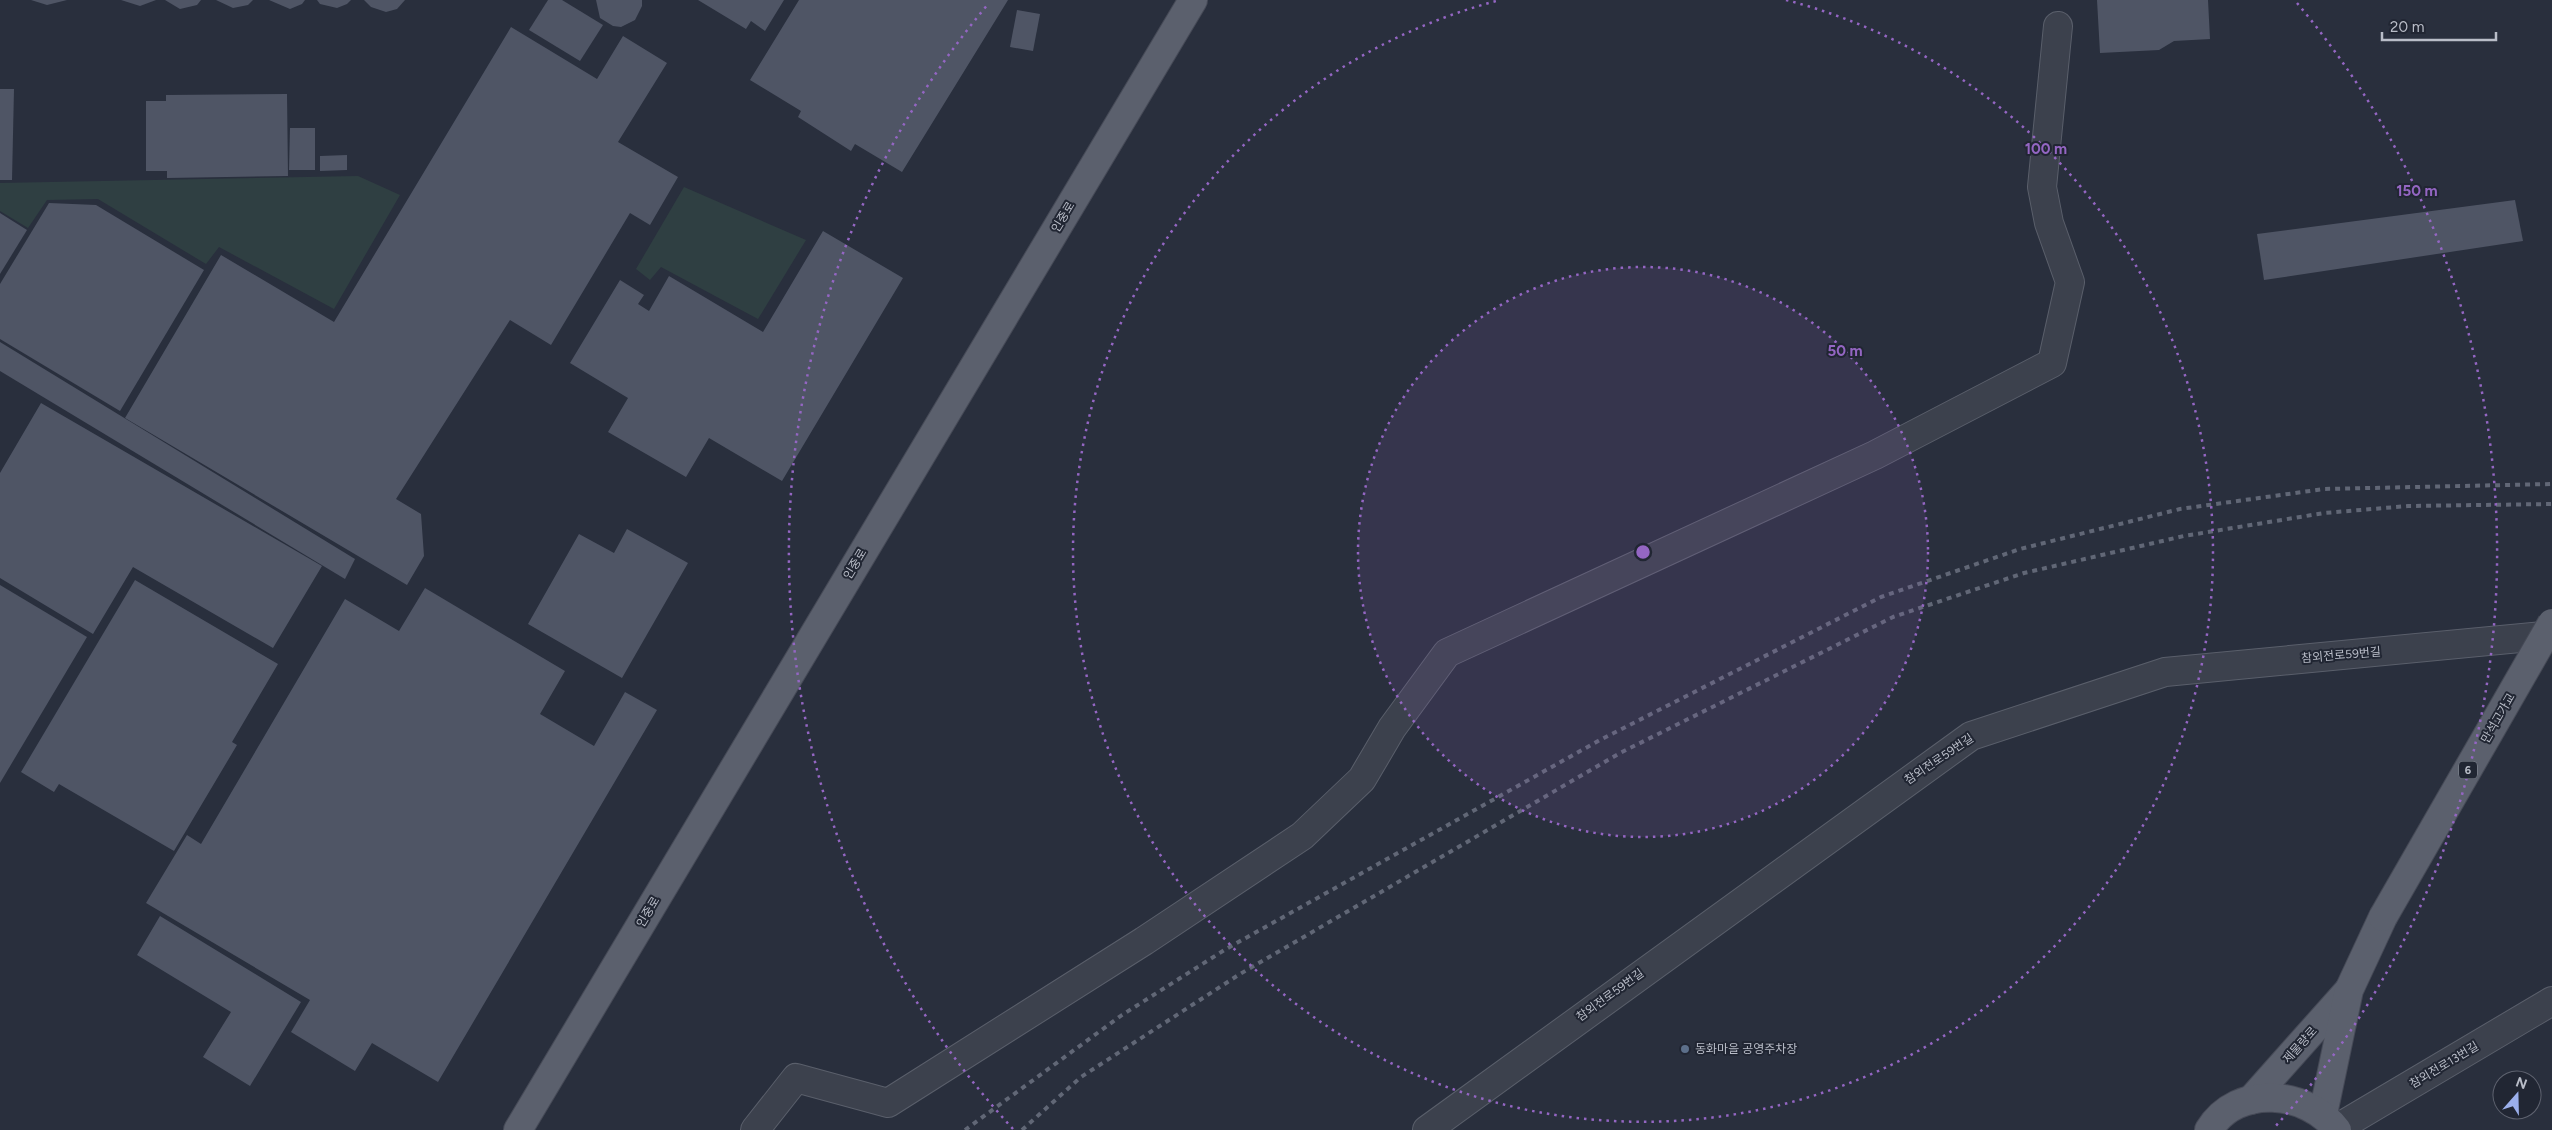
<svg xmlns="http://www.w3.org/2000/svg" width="2552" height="1130" font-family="Figtree,'Noto Sans KR',sans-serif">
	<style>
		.green { fill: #2f3f42 }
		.building { fill: #4f5565 }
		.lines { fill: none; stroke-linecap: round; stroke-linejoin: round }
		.minor-casing { stroke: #5a5f6b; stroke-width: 30 }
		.major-casing { stroke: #464a57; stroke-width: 30 }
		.minor { stroke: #3c414d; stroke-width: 28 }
		.major { stroke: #5b606d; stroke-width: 28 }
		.rail { stroke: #616776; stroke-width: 4; stroke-dasharray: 5 5; stroke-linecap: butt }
		.major-bridge-casing { stroke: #464a57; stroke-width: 30; stroke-linecap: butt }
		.major-bridge { stroke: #5b606d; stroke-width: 28 }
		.ring { fill: none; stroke: #9466c3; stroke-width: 2.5; stroke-dasharray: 2.5 5 }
		.service-dot { fill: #5c6f8a; stroke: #212633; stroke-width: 2 }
		.labels { text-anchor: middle; stroke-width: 4; stroke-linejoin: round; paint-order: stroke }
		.shield { fill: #212633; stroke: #8b909b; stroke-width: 1 }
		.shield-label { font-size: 11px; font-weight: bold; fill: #b9bdc8 }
		.street-label { font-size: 12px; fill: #b9bdc8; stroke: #212633 }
		.poi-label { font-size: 12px; fill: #b9bdc8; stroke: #212633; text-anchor: start }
		.centre { fill: #9466c3; stroke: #212633; stroke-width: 2.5 }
		.ring-label { font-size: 15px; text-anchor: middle; font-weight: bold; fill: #9466c3; stroke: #212633; stroke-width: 4; stroke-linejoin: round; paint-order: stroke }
	</style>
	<rect width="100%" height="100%" fill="#292f3d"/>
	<g class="green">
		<path d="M 358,176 L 400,195 L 334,309 L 219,247 L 206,264 L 98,199 L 47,200 L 28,228 L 0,211 L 0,183 Z"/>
		<path d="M 684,187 L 806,240 L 758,319 L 661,267 L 650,280 L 636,269 Z"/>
	</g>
	<g class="building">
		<path d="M 31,0 L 67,0 L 47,5 Z"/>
		<path d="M 121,0 L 156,0 L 140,6 Z"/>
		<path d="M 165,0 L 201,0 L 197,5 L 180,9 Z"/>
		<path d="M 216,0 L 253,0 L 248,5 L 233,8 Z"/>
		<path d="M 269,0 L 305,0 L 302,4 L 290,9 Z"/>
		<path d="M 317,0 L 351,0 L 347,4 L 337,8 L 320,4 Z"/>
		<path d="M 364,0 L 405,0 L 397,9 L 386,12 L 371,7 Z"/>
		<path d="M 548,0 L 562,0 L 603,25 L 580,61 L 529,30 Z"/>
		<path d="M 596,0 L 642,0 L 642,6 L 635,20 L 621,27 L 613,26 L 600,18 Z"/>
		<path d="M 698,0 L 784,0 L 765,31 L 751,21 L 746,29 Z"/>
		<path d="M 799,0 L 1008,0 L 902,172 L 855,144 L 851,151 L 798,117 L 801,111 L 750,80 Z"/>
		<path d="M 2097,0 L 2208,0 L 2210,39 L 2174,41 L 2159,50 L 2100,53 Z"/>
		<path d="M 1017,10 L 1040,14 L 1033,51 L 1010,47 Z"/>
		<path d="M 511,27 L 597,79 L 623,36 L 667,63 L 618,142 L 678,177 L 650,225 L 630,213 L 551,345 L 510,320 L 396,499 L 421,514 L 424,556 L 407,585 L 125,418 L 221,255 L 334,322 Z"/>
		<path d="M 0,89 L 14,89 L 12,180 L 0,180 Z"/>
		<path d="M 287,94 L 288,176 L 167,178 L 167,171 L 146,171 L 146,101 L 166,101 L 166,95 Z"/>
		<path d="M 290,128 L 315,128 L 315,170 L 289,170 Z"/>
		<path d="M 347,155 L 347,170 L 320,171 L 320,156 Z"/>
		<path d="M 2515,200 L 2523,241 L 2264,280 L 2257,234 Z"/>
		<path d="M 49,203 L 96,205 L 204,270 L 120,411 L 0,339 L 0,284 Z"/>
		<path d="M 0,213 L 27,230 L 0,274 Z"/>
		<path d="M 823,231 L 903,278 L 782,481 L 709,438 L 686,477 L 608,432 L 628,398 L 570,363 L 620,280 L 644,295 L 638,304 L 649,311 L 669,276 L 763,332 Z"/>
		<path d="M 0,342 L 355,559 L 345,579 L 0,371 Z"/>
		<path d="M 41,403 L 322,566 L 273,648 L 133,567 L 93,634 L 0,578 L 0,473 Z"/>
		<path d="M 627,529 L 688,563 L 622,678 L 528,624 L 579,534 L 614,553 Z"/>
		<path d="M 135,580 L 278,664 L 232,742 L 237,745 L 174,851 L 59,784 L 54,792 L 21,772 Z"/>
		<path d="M 0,585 L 87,637 L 0,783 Z"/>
		<path d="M 425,588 L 565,671 L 540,714 L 594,746 L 625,692 L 657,710 L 438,1082 L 372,1043 L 355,1071 L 291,1032 L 310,1000 L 146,903 L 187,835 L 201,844 L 345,599 L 399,631 Z"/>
		<path d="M 160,916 L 301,1002 L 250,1086 L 203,1057 L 231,1012 L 137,955 Z"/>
	</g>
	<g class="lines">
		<defs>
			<g id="minor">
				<path d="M 2336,1129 L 2552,1001"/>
				<path d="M 755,1130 L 796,1078 L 888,1103 L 1144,941 L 1302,836 L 1362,779 L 1392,728 L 1447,653 L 1875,455 L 2052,363 L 2070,282 L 2049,223 L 2042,187 L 2058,26"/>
				<path d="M 1427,1130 L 1971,736 L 2165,672 L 2552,635"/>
			</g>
			<g id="major">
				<path d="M 2251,1100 L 2348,991"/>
				<path d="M 2323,1114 L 2349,990 L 2383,917"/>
				<path d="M 518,1130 L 1193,0"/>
				<path d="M 2209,1130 C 2237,1083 2308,1091 2337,1130"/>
			</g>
		</defs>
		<use href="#minor" class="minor-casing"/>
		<use href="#major" class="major-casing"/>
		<use href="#minor" class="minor"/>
		<use href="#major" class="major"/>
		<g class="rail">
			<path d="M 965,1130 L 1122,1015 L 1226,949 L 1600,740 L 1881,597 L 2020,549 L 2180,509 L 2324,489 L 2552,484"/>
			<path d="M 1022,1130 L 1081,1077 L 1240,974 L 1620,753 L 1893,617 L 2024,573 L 2184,536 L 2324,513 L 2408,506 L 2552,504"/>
		</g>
		<defs>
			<path id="major-bridge" d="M 2383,917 L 2552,623"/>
		</defs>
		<use href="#major-bridge" class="major-bridge-casing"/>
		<use href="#major-bridge" class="major-bridge"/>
	</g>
	<circle cx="1643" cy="552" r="285" fill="#9466c3" fill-opacity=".12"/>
	<g class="ring">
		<circle cx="1643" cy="552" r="285"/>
		<path d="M1786 0A570 570 0 1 1 1500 0"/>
		<path d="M1013 1129A854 854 0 0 1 989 3M2297 3A854 854 0 0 1 2273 1129"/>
	</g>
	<circle class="service-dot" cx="1685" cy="1049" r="5"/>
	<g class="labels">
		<rect class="shield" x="2459" y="761.5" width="18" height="17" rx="4"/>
		<g class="shield-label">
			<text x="2468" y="774">6</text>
		</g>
		<g class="street-label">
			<text transform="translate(1063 217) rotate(-59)" y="4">인중로</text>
			<text transform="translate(855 564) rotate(-59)" y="4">인중로</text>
			<text transform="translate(2341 655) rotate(-5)" y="4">참외전로59번길</text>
			<text transform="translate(2498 718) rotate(-60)" y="4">만석고가교</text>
			<text transform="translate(1939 759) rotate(-34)" y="4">참외전로59번길</text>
			<text transform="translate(648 912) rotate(-59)" y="4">인중로</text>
			<text transform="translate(1610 995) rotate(-36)" y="4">참외전로59번길</text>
			<text transform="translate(2300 1045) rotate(-48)" y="4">제물량로</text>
			<text transform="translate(2444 1065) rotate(-31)" y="4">참외전로13번길</text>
		</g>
		<g class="poi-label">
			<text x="1695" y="1053">동화마을 공영주차장</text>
		</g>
	</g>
	<circle cx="1643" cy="552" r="8" class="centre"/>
	<g class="ring-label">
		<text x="2046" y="154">100 m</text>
		<text x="2417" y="196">150 m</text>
		<text x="1845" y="356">50 m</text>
	</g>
	<g transform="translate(2517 1095) rotate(20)"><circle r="24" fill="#212633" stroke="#5e626f"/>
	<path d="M0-4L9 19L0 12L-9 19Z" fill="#9bafeb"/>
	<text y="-8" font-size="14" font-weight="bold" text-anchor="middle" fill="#b9bdc8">N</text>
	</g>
	<path d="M2382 32v8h114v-8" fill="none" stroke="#b9bdc8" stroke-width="2.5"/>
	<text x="2390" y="32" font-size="15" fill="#b9bdc8" stroke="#212633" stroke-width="4" paint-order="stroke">20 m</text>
</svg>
